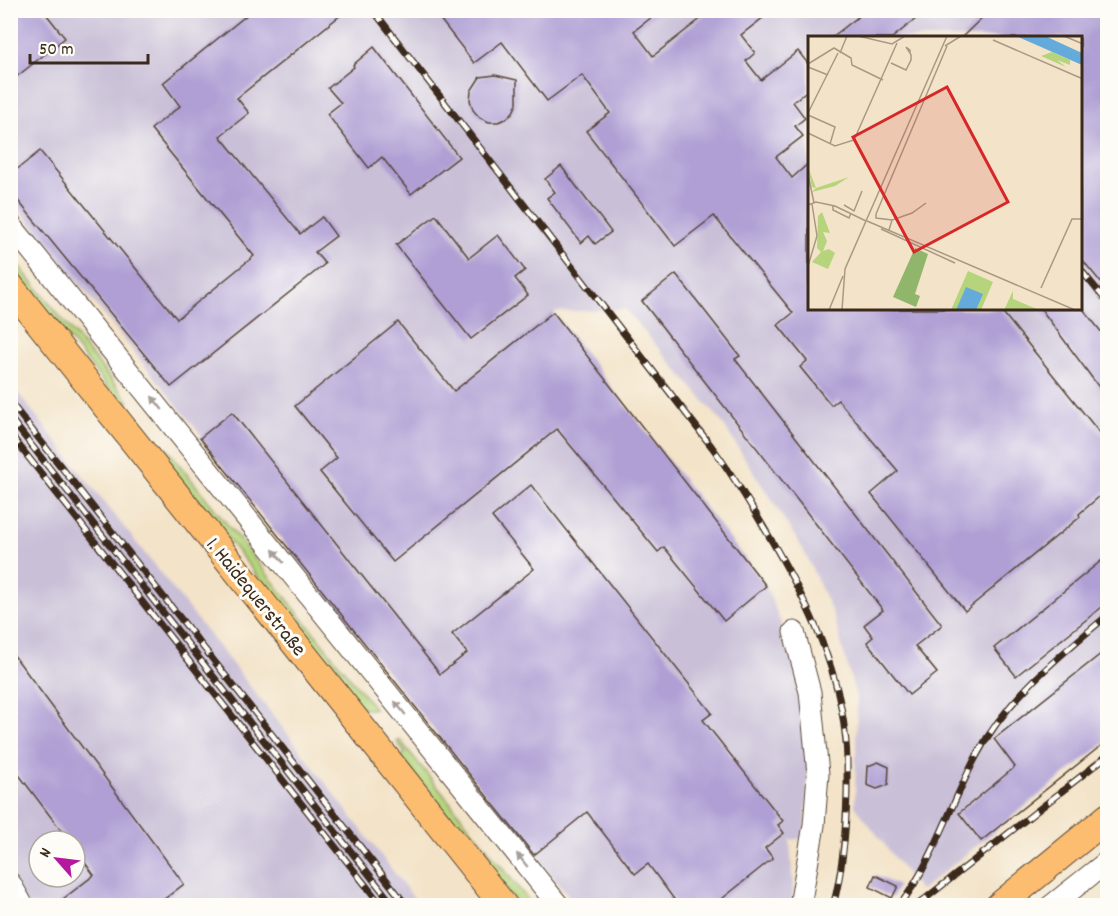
<svg xmlns="http://www.w3.org/2000/svg" width="1118" height="916" font-family="Dekko,sans-serif">
	<style>
		.industrial { fill: #c9bfd7; fill-rule: evenodd }
		.green { fill: #b5d47b; stroke: #787f4c; stroke-width: 1.5 }
		.building { fill: #af9fd4 }
		.lines { fill: none; stroke-linecap: round; stroke-linejoin: round }
		.minor-casing { stroke: #574638; stroke-width: 23 }
		.major-casing { stroke: #574638; stroke-width: 29 }
		.minor { stroke: #fff; stroke-width: 21 }
		.major { stroke: #fcbd6f; stroke-width: 27 }
		.rail-casing { stroke: #3b2a1e; stroke-width: 7 }
		.rail { stroke: #fdfcf7; stroke-width: 4.5; stroke-dasharray: 14; stroke-linecap: butt }
		.oneway { fill: #a79f9a }
		.labels { text-anchor: middle; stroke-width: 6; stroke-linejoin: round; paint-order: stroke }
		.street-label { font-size: 21px; fill: #3b2a1e; stroke: #fdfcf7 }
		.inset-river { fill: none; stroke: #64aada; stroke-width: 3 }
		.inset-road { fill: none; stroke: #a99984; stroke-width: 1.5 }
		.view { fill: #d62828; fill-opacity: 0.15; stroke: #d62828; stroke-width: 3 }
		.inset-edge { fill: none; stroke: #3b2a1e; stroke-width: 3 }
	</style>
	<rect width="100%" height="100%" fill="#fdfcf7"/>
	<filter id="ink" filterUnits="userSpaceOnUse"><feTurbulence type="fractalNoise" baseFrequency=".0167" numOctaves="2"/><feDisplacementMap in="SourceGraphic" scale="12" xChannelSelector="R" yChannelSelector="G"/><feConvolveMatrix kernelMatrix="1 2 1 2 8 2 1 2 1" color-interpolation-filters="sRGB"/></filter>
	<filter id="wash" filterUnits="userSpaceOnUse"><feTurbulence type="fractalNoise" baseFrequency=".008" numOctaves="4" result="noise"/><feDisplacementMap in="SourceGraphic" scale="24" xChannelSelector="R" yChannelSelector="G"/><feGaussianBlur stdDeviation="1.35" result="paint"/><feColorMatrix in="noise" values="0 0 0 0 0 0 0 0 0 0 0 0 0 0 0 0 0 1.4 0 .05"/><feComposite in="paint" operator="in"/></filter>
	<g filter="url(#wash)">
		<rect width="100%" height="100%" fill="#f3e3c8"/>
		<g class="industrial">
			<path d="M 10,11 L 1107,11 L 1107,741 L 920,891 L 855,806 L 857,700 L 833,614 L 803,549 L 721,421 L 625,309 L 553,312 L 766,586 L 792,651 L 804,706 L 809,762 L 804,838 L 790,840 L 793,893 L 790,905 L 576,905 L 404,693 L 202,436 L 11,200 ZM 809,38 L 1080,38 L 1080,309 L 809,309 Z"/>
			<path d="M 10,383 L 294,742 L 419,905 L 11,905 ZM 39,841 L 75,841 L 75,877 L 39,877 Z"/>
		</g>
		<g class="green">
			<path d="M 10,255 L 129,402 L 123,407 L 11,265 Z"/>
			<path d="M 166,448 L 375,709 L 365,709 L 359,705 L 168,463 L 165,458 Z"/>
			<path d="M 400,740 L 532,905 L 518,905 L 401,757 L 405,753 L 397,742 Z"/>
		</g>
		<g id="blocks">
			<g class="building">
				<path d="M 10,10 L 43,10 L 65,38 L 10,82 Z"/>
				<path d="M 253,10 L 347,10 L 237,98 L 249,113 L 220,136 L 300,234 L 322,217 L 336,236 L 315,252 L 325,264 L 171,387 L 10,191 L 10,175 L 40,151 L 177,319 L 254,256 L 151,129 L 180,106 L 163,83 Z"/>
				<path d="M 433,10 L 661,10 L 634,31 L 653,56 L 712,10 L 773,10 L 741,35 L 755,53 L 746,61 L 761,80 L 798,51 L 809,65 L 809,89 L 793,102 L 805,118 L 795,126 L 803,136 L 776,157 L 792,178 L 809,163 L 809,309 L 1000,309 L 1107,442 L 1107,490 L 1079,514 L 1080,517 L 965,611 L 871,494 L 898,471 L 838,400 L 831,405 L 800,367 L 807,361 L 778,325 L 793,313 L 714,216 L 675,246 L 586,131 L 610,113 L 582,75 L 547,101 L 502,42 L 474,63 Z"/>
				<path d="M 867,10 L 927,10 L 892,38 L 831,38 Z"/>
				<path d="M 990,10 L 1107,10 L 1107,290 L 1080,257 L 1080,38 L 961,38 Z"/>
				<path d="M 374,47 L 459,157 L 411,194 L 382,157 L 369,168 L 327,114 L 341,103 L 328,88 L 354,67 L 353,65 Z"/>
				<path d="M 495,75 L 517,80 L 517,104 L 513,112 L 506,119 L 498,122 L 489,122 L 480,118 L 473,110 L 470,100 L 471,91 L 480,77 Z"/>
				<path d="M 561,166 L 611,232 L 595,244 L 589,236 L 581,243 L 547,198 L 555,192 L 545,179 Z"/>
				<path d="M 436,215 L 469,258 L 498,235 L 525,270 L 515,278 L 528,295 L 471,339 L 396,245 Z"/>
				<path d="M 676,274 L 740,356 L 735,359 L 942,625 L 915,646 L 937,673 L 909,695 L 867,642 L 873,637 L 864,625 L 883,610 L 642,301 Z"/>
				<path d="M 1041,309 L 1083,309 L 1107,339 L 1107,398 Z"/>
				<path d="M 553,312 L 766,586 L 724,621 L 664,547 L 658,552 L 557,429 L 393,562 L 320,472 L 337,458 L 295,406 L 398,322 L 454,391 Z"/>
				<path d="M 232,412 L 440,674 L 467,653 L 452,634 L 534,569 L 492,517 L 531,485 L 712,713 L 703,720 L 783,821 L 778,825 L 784,833 L 765,848 L 773,858 L 713,906 L 679,906 L 648,864 L 635,874 L 587,812 L 534,855 L 200,438 Z"/>
				<path d="M 1107,556 L 1107,603 L 1016,676 L 994,648 Z"/>
				<path d="M 1107,649 L 1107,741 L 981,841 L 959,813 L 1015,767 L 994,739 Z"/>
				<path d="M 10,650 L 184,884 L 155,906 L 54,906 L 94,875 L 75,849 L 75,841 L 69,841 L 10,763 Z"/>
				<path d="M 878,762 L 889,767 L 888,785 L 877,789 L 867,785 L 868,766 Z"/>
				<path d="M 875,875 L 898,886 L 892,898 L 870,887 Z"/>
			</g>
		</g>
	</g>
	<g filter="url(#ink)">
		<use href="#blocks" fill-opacity="0" stroke="#574638" stroke-width="1.5"/>
		<g class="lines">
			<defs>
				<g id="minor">
					<path d="M 10,224 L 559,906"/>
					<path d="M 794,632 L 810,692 L 818,774 L 814,825 L 800,906"/>
					<path d="M 10,883 L 23,906"/>
					<path d="M 1051,906 L 1108,861"/>
				</g>
				<g id="major">
					<path d="M 10,286 L 504,906"/>
					<path d="M 999,906 L 1108,817"/>
				</g>
			</defs>
			<use href="#minor" class="minor-casing"/>
			<use href="#major" class="major-casing"/>
			<use href="#minor" class="minor"/>
			<use href="#major" class="major"/>
			<defs>
				<g id="rail">
					<path d="M 373,10 L 712,447 C 732,474 749,502 766,531 C 803,594 837,660 845,733 C 848,753 847,773 847,793 C 846,831 843,869 833,906"/>
					<path d="M 1080,269 L 1108,303"/>
					<path d="M 10,402 L 407,906"/>
					<path d="M 10,418 L 394,906"/>
					<path d="M 10,434 L 382,906"/>
					<path d="M 899,906 C 934,861 950,805 977,755 C 1007,698 1059,656 1108,615"/>
					<path d="M 916,906 L 1108,755"/>
				</g>
			</defs>
			<use href="#rail" class="rail-casing"/>
			<use href="#rail" class="rail"/>
		</g>
		<defs><path id="oneway-solid" d="M-6-.8H1V-3.2L6.5 0L1 3.2V.8H-6Z" transform="scale(1.5)"/></defs>
		<g class="oneway">
			<use href="#oneway-solid" transform="translate(157 403) rotate(-129)"/>
			<use href="#oneway-solid" transform="translate(278 556) rotate(-129)"/>
			<use href="#oneway-solid" transform="translate(400 708) rotate(-129)"/>
			<use href="#oneway-solid" transform="translate(522 860) rotate(-129)"/>
		</g>
	</g>
	<g class="labels">
		<g class="street-label">
			<text transform="translate(257 596) rotate(51)" y="7">1. Haidequerstraße</text>
		</g>
	</g>
	<g transform="translate(808 36)">
		<rect width="274" height="274" fill="#f3e3c8"/>
		<path d="M 244,16 L 262,24 L 262,29 L 249,24 L 258,31 L 233,20 ZM 0,131 L 8,152 L 41,141 L 27,150 L 4,156 L 8,152 L 4,151 ZM 14,176 L 22,197 L 15,196 L 19,205 L 15,215 L 21,213 L 27,217 L 20,233 L 4,226 L 13,216 L 9,212 L 10,180 ZM 160,235 L 185,246 L 173,274 L 143,274 ZM 205,255 L 205,263 L 231,274 L 196,274 Z" fill="#b5d47b"/>
		<path d="M 107,212 L 120,218 L 107,258 L 112,260 L 108,271 L 85,261 Z" fill="#90b66b"/>
		<path d="M 208,0 L 237,0 L 274,17 L 274,29 ZM 158,251 L 175,258 L 168,274 L 148,274 Z" fill="#64aada"/>
		<path class="inset-river" d="M 219,0 L 275,26"/>
		<path class="inset-road" d="M 50,0 L 84,8 L 97,0M 256,0 L 275,8M 185,4 L 275,43M 137,10 L 153,0M 32,17 L 39,0M 83,27 L 98,34 L 103,24 L 103,19 L 102,17 L 102,14 L 98,11 L 102,17M 0,28 L 26,12 L 43,22 L 44,29 L 75,44M 0,31 L 20,39M 0,77 L 30,17M 0,79 L 27,91 L 22,108M 0,97 L 27,110 L 46,104 L 89,7M 0,138 L 6,167M 0,169 L 8,166 L 27,170 L 58,185M 25,169 L 25,174 L 41,182 L 43,177M 36,169 L 46,175 L 54,155M 68,178 L 139,10M 68,178 L 68,182 L 84,184M 59,185 L 267,274M 73,193 L 147,227M 81,194 L 84,184 L 104,177 L 118,167M 0,230 L 9,200 L 4,168M 233,252 L 264,183 L 275,183M 21,274 L 35,240M 34,274 L 37,233 L 139,0"/>
		<path class="view" d="M 139,51 L 200,166 L 106,216 L 45,101 Z"/>
		<rect width="274" height="274" class="inset-edge"/>
	</g>
	<rect width="1118" height="916" fill="none" stroke="#fdfcf7" stroke-width="36"/>
	<g transform="translate(57 859) rotate(298)"><circle r="28" fill="#fdfcf7" stroke="#afa8a0" stroke-width="1.5"/>
	<path d="M0-4.5L10 22L0 15L-10 22Z" fill="#b5179e"/>
	<text y="-9" font-size="16" font-weight="bold" text-anchor="middle" fill="#3b2a1e">N</text>
	</g>
	<path d="M30 54v9h118v-9" fill="none" stroke="#3b2a1e" stroke-width="3"/>
	<text x="39" y="54" font-size="18" fill="#3b2a1e" stroke="#fdfcf7" stroke-width="4.5" paint-order="stroke">50 m</text>
</svg>
